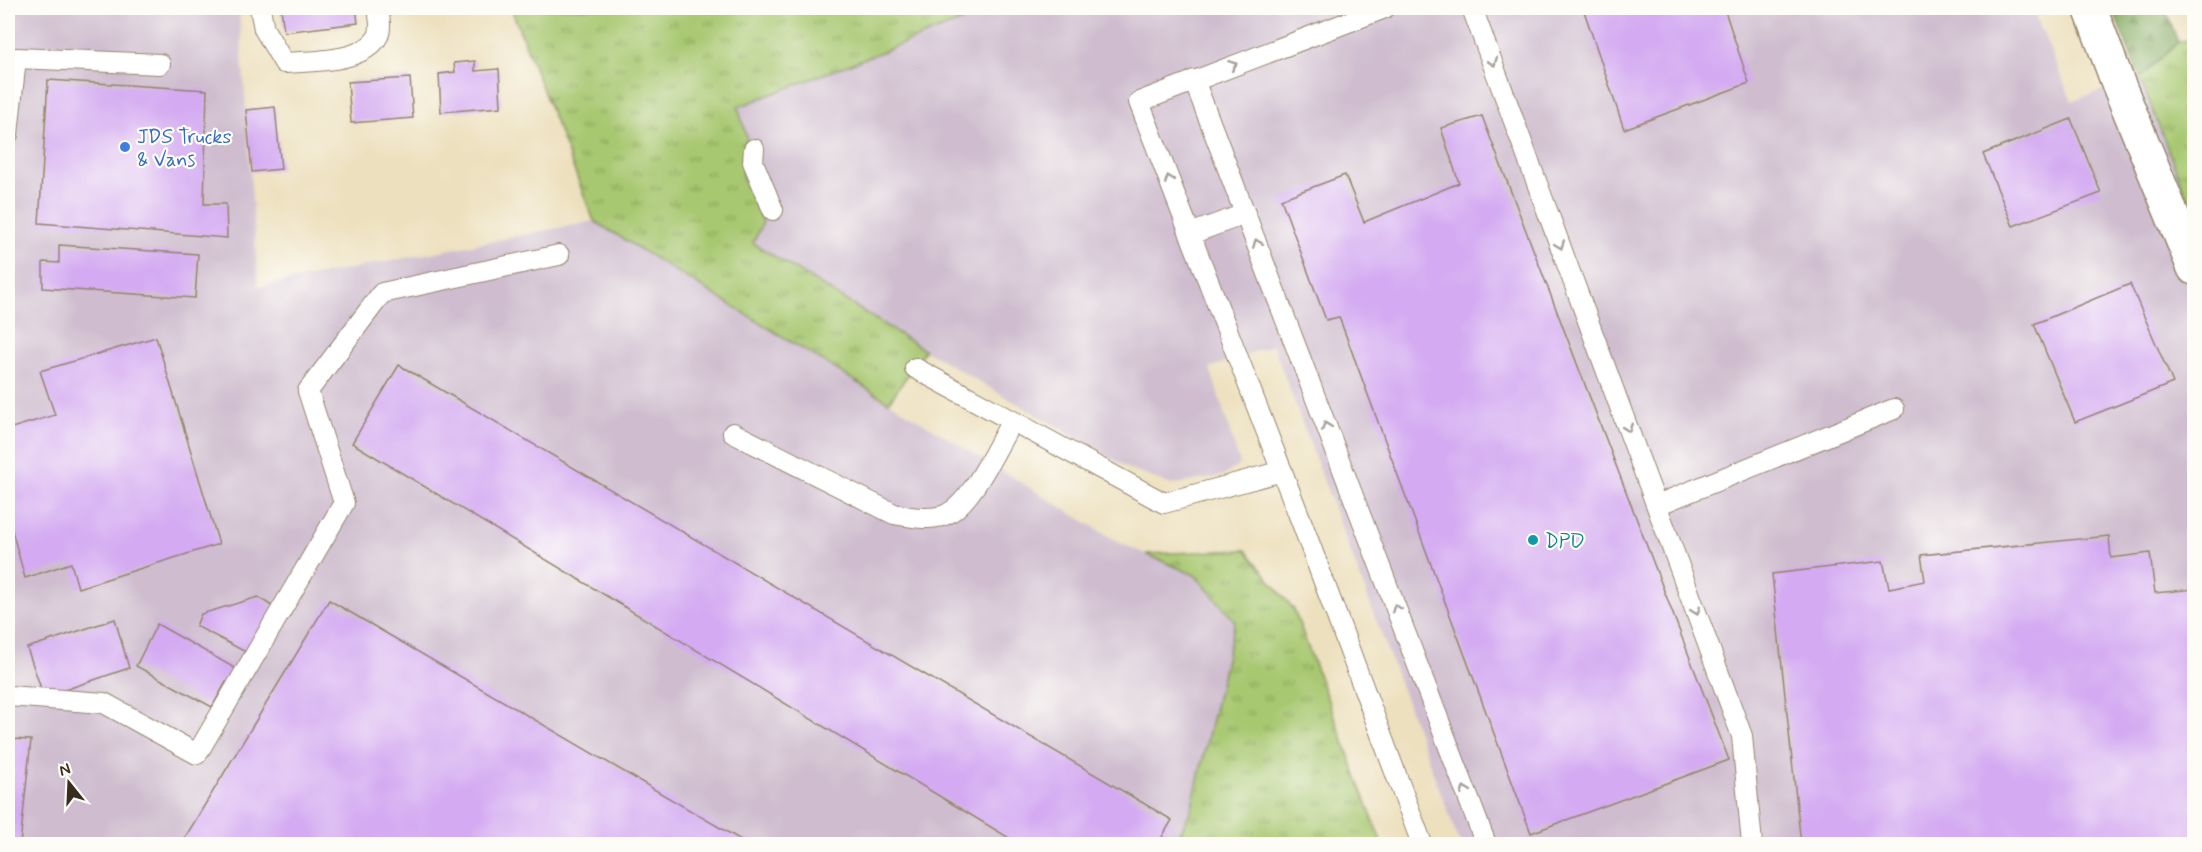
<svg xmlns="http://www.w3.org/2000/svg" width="2202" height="852" font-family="Mynerve,sans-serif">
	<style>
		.industrial { fill: #cfbdcf }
		.grass { fill: url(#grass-tufts); stroke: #717846; stroke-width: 1.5 }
		.forest { fill: url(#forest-firs); stroke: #606b40; stroke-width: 1.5 }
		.building { fill: #d4abf2 }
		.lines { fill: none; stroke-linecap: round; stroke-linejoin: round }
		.service-casing { stroke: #94856e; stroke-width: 22 }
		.minor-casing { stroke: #94856e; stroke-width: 36 }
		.service { stroke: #fff; stroke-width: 20 }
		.minor { stroke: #fff; stroke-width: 33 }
		.oneway { stroke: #a79f9a }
		.shop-dot { fill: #3f7fe0; stroke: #fdfcf7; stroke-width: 2 }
		.culture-dot { fill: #0f9aa8; stroke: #fdfcf7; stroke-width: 2 }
		.labels { text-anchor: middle; stroke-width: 4.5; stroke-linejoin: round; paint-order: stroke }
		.shop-label { font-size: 20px; fill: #366cbe; stroke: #fdfcf7; text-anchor: start }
		.culture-label { font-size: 20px; fill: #0d838f; stroke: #fdfcf7; text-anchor: start }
	</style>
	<defs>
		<pattern id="grass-tufts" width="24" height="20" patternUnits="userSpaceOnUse" patternTransform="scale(1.5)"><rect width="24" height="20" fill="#a7c76f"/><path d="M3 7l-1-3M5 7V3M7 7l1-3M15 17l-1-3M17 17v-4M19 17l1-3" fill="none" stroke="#89a25b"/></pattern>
		<pattern id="forest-firs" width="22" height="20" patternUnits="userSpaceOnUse" patternTransform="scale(1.5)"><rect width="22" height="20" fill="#85ac62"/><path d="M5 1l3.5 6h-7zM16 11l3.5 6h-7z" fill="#6e8c50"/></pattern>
	</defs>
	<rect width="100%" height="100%" fill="#fdfcf7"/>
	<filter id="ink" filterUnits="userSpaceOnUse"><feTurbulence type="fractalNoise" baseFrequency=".0167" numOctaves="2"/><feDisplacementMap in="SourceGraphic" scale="12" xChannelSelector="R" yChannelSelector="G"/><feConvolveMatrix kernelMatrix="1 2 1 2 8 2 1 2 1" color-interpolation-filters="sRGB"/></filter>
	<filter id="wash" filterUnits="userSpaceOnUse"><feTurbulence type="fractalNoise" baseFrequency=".008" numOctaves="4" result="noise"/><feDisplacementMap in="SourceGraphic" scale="24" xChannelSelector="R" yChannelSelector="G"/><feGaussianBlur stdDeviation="1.35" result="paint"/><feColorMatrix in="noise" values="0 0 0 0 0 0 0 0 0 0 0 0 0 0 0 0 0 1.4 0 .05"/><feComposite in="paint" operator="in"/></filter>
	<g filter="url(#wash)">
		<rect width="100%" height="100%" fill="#ede0be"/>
		<g class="industrial">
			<path d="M 8,8 L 239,8 L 258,287 L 594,221 L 1118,542 L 1195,575 L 1235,621 L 1191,810 L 1175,844 L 8,844 Z"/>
			<path d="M 996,8 L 2032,8 L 2072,101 L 2140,78 L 2194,216 L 2194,844 L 1460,844 L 1273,345 L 1210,368 L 1240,464 L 1225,475 L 1172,485 L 1131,470 L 925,350 L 752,243 L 763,222 L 742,177 L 747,138 L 738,106 Z"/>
		</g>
		<g class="grass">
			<path d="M 511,8 L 996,8 L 738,107 L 747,138 L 742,177 L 763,222 L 753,243 L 925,350 L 889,402 L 594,221 Z"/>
			<path d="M 2194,38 L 2194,216 L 2140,78 L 2178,42 Z"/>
			<path d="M 1246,550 L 1294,610 L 1382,844 L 1175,844 L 1191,810 L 1235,621 L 1195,575 L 1146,554 Z"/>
		</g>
		<path class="forest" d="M 2112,8 L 2165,8 L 2178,42 L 2140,78 Z"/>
		<g id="blocks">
			<g class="building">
				<path d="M 281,8 L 356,8 L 358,23 L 284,32 Z"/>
				<path d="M 1583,8 L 1724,8 L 1749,83 L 1624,129 Z"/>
				<path d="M 475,61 L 475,71 L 499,69 L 501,107 L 441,112 L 439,74 L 455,72 L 454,63 Z"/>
				<path d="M 410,78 L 413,118 L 351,123 L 348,82 Z"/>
				<path d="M 48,80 L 207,90 L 204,204 L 226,204 L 227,238 L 39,223 Z"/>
				<path d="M 275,107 L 281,169 L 252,172 L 246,110 Z"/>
				<path d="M 1482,116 L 1729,760 L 1531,833 L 1339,317 L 1326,320 L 1281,199 L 1345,175 L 1364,222 L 1459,183 L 1441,128 Z"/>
				<path d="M 2071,119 L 2101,193 L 2013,226 L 1983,154 Z"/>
				<path d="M 59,245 L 198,254 L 195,298 L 43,288 L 43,262 L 59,263 Z"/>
				<path d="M 2130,284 L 2173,383 L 2075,422 L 2034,324 Z"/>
				<path d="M 156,337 L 219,544 L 78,588 L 71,563 L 25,578 L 8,516 L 8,429 L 55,415 L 40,371 Z"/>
				<path d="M 399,365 L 1172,820 L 1158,844 L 1019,844 L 352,443 Z"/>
				<path d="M 2109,536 L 2111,558 L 2150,553 L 2155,593 L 2194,589 L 2194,844 L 1801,844 L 1772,574 L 1883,561 L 1889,588 L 1925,581 L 1921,555 Z"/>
				<path d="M 258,597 L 284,614 L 259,659 L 196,626 L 201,614 Z"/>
				<path d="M 329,600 L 748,844 L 181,844 Z"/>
				<path d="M 115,619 L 129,668 L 44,697 L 27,648 Z"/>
				<path d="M 157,624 L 247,675 L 239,689 L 226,682 L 212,707 L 136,666 Z"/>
				<path d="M 8,739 L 31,740 L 20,844 L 8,844 Z"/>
			</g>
		</g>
	</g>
	<g filter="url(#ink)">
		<use href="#blocks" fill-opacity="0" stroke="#94856e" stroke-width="1.5"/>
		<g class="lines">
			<defs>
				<g id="service">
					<path d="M 260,8 L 264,29 L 284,63 C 310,61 364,63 378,36 C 382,28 379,16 378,8"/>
					<path d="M 1385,8 L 1139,102 L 1300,518 L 1422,844"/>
					<path d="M 1472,8 L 1742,736 L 1752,844"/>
					<path d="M 1194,80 L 1486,844"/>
					<path d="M 8,134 L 16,58 L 160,64"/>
					<path d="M 754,149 L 753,162 L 773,210"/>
					<path d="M 1190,234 L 1245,214"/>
					<path d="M 915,368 L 1164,503 L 1282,471"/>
					<path d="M 733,433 L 894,514 C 911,517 929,521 945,515 C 972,504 997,446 1012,421"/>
					<path d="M 1657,505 L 1894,409"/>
					<path d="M 8,696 L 104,703 L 197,754 L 344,503 L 308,391 L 382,293 L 559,255"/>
				</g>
				<path id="minor" d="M 2090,8 L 2118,83 L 2194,268"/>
			</defs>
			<use href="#service" class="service-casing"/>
			<use href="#minor" class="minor-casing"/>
			<use href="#service" class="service"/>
			<use href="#minor" class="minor"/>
		</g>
		<defs><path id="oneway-chevron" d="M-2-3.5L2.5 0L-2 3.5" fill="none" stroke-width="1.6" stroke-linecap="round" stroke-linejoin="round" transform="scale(1.5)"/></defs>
		<g class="oneway">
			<use href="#oneway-chevron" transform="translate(1493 62) rotate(70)"/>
			<use href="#oneway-chevron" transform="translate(1233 65) rotate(-21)"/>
			<use href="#oneway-chevron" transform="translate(1169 179) rotate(-111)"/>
			<use href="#oneway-chevron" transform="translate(1257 243) rotate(-111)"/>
			<use href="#oneway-chevron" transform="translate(1560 245) rotate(70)"/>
			<use href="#oneway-chevron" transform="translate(1326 426) rotate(-111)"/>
			<use href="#oneway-chevron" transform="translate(1628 428) rotate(70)"/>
			<use href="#oneway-chevron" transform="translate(1396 608) rotate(-111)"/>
			<use href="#oneway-chevron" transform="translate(1696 611) rotate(70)"/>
			<use href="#oneway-chevron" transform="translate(1465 790) rotate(-111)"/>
		</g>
	</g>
	<circle class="shop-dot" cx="125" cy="147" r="6"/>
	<circle class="culture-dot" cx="1533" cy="540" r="6"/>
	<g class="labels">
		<g class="shop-label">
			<text x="137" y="143">JDS Trucks<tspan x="137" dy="23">&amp; Vans</tspan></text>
		</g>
		<g class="culture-label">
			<text x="1545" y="547">DPD</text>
		</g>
	</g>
	<rect width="2202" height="852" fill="none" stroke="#fdfcf7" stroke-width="30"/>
	<g transform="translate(69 783) rotate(342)" stroke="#fdfcf7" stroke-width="4.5" paint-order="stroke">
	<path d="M0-4.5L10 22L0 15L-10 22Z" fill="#3b2a1e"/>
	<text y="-9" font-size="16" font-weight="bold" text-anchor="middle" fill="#3b2a1e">N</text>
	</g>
</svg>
